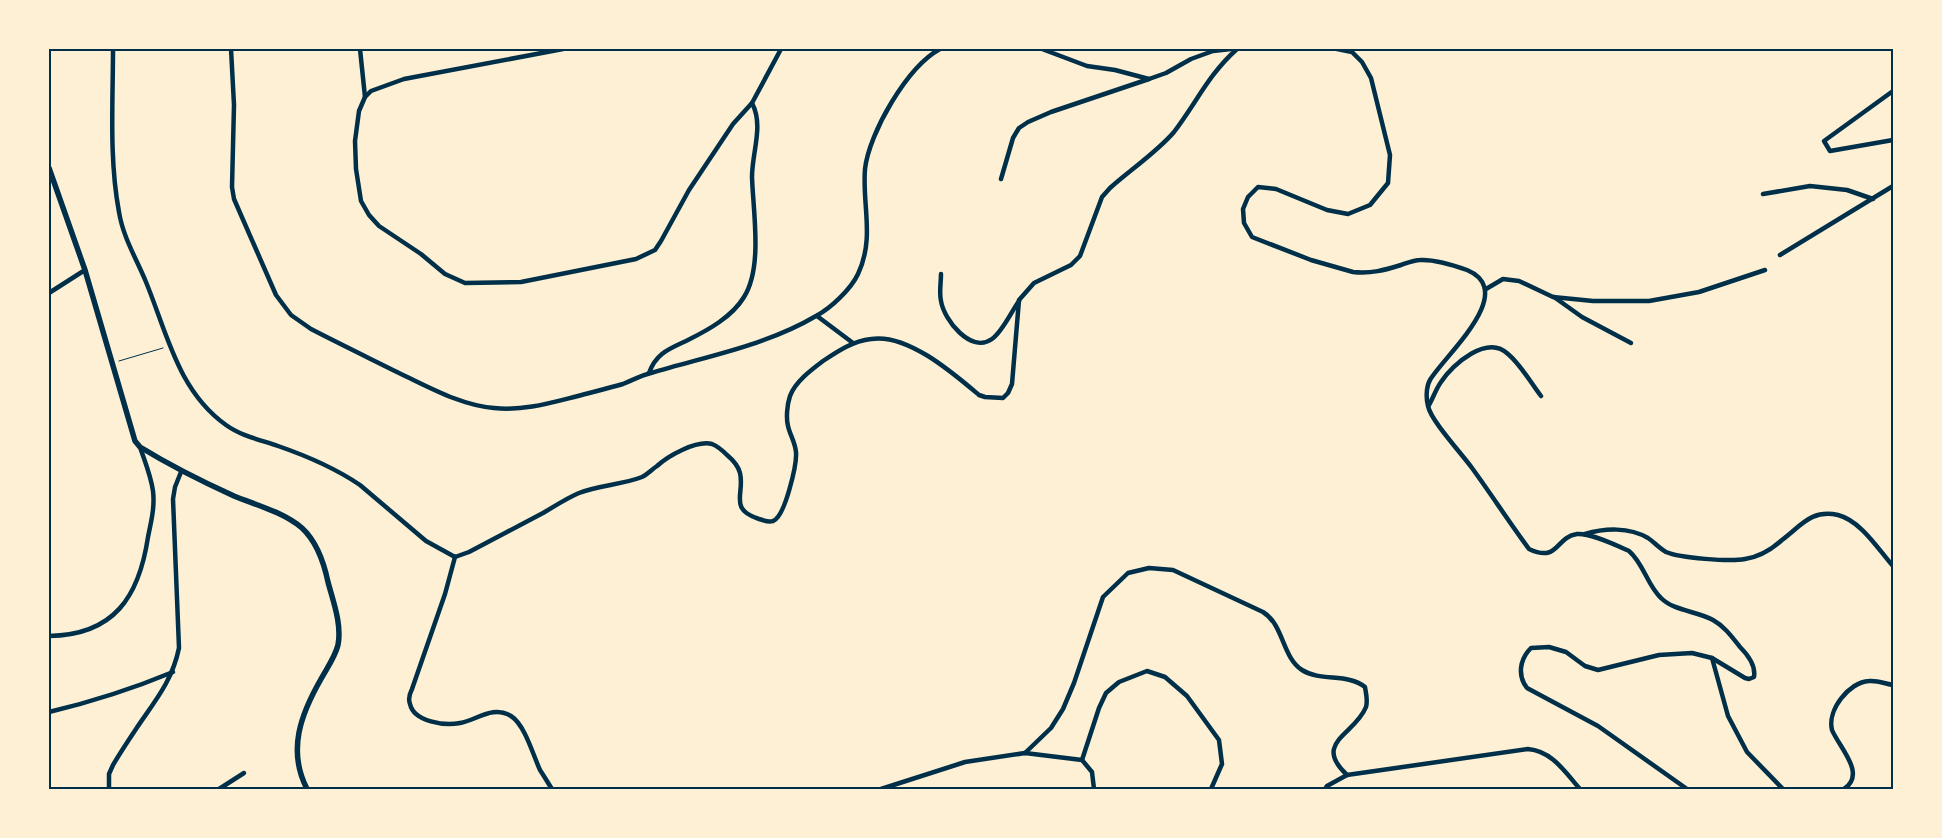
<svg xmlns="http://www.w3.org/2000/svg" width="1942" height="838" font-family="Rubik,sans-serif">
	<style>
		.lines { fill: none; stroke-linecap: round; stroke-linejoin: round }
		.path { stroke: #003049; stroke-width: 1 }
		.minor { stroke: #003049; stroke-width: 4.5 }
		.tertiary { stroke: #003049; stroke-width: 5.5 }
		.neatline { fill: none; stroke: #003049; stroke-width: 2 }
	</style>
	<rect width="100%" height="100%" fill="#fdf0d5"/>
	<g class="lines">
		<path class="path" d="M 119,361 L 163,348"/>
		<g class="minor">
			<path d="M 113,49 C 113,102 109,159 119,212 C 123,237 136,258 146,282 C 167,333 178,391 226,425 C 241,436 261,440 278,446 C 307,456 335,468 360,485 L 426,541 L 455,557 L 469,552 C 494,539 518,526 543,513 C 555,506 567,498 579,493 C 599,485 621,485 642,477 C 648,474 651,470 657,466 C 668,456 696,440 712,444 C 717,446 723,451 727,455 C 733,460 738,465 740,473 C 745,494 728,509 759,519 C 764,520 768,523 773,521 C 785,517 797,464 796,452 C 795,442 790,435 788,426 C 786,418 787,405 790,396 C 795,382 811,370 823,361 C 838,351 853,341 871,339 C 907,333 953,373 979,395 L 985,397 L 1003,398 L 1008,393 L 1012,384 L 1019,300 L 1034,283 L 1071,265 L 1080,256 L 1102,197 L 1110,188 C 1130,170 1157,152 1174,132 C 1197,102 1208,75 1237,49"/>
			<path d="M 231,49 L 234,105 L 232,187 L 234,199 L 276,295 L 291,315 L 311,329 C 340,344 369,358 399,373 C 429,387 460,405 494,408 C 524,411 550,403 578,396 C 593,392 609,388 623,384 C 633,380 642,375 651,373 C 707,356 765,346 816,316 C 831,308 851,289 858,274 C 875,238 862,205 865,169 C 869,133 907,67 940,49"/>
			<path d="M 360,49 L 365,97"/>
			<path d="M 563,49 L 404,79 L 371,91 L 365,97 L 359,111 L 355,141 L 356,169 L 361,201 L 369,215 L 379,226 L 421,254 L 445,274 L 465,283 L 521,282 L 636,259 L 655,250 L 661,241 L 689,190 L 733,124 L 752,103 L 781,49"/>
			<path d="M 1042,49 L 1087,66 L 1115,70 L 1149,79 L 1166,73 L 1191,59 L 1213,51 L 1231,49"/>
			<path d="M 1337,49 L 1352,52 L 1362,62 L 1371,78 L 1390,155 L 1388,183 L 1370,205 L 1348,214 L 1327,210 L 1276,189 L 1258,187 L 1248,197 L 1243,209 L 1244,223 L 1252,237 L 1311,260 L 1353,272 C 1371,274 1385,270 1401,265 C 1407,263 1414,260 1420,260 C 1435,259 1453,265 1467,270 C 1519,292 1444,356 1430,380 C 1426,387 1426,399 1428,406 C 1431,421 1462,454 1472,468 C 1491,494 1509,522 1529,549 C 1559,563 1555,537 1577,534 C 1591,533 1616,545 1629,551 C 1644,564 1647,585 1661,598 C 1674,611 1697,611 1713,620 C 1724,626 1732,637 1740,647 C 1748,655 1756,665 1754,677 L 1749,679 L 1745,678 L 1712,658 L 1692,653 L 1659,655 L 1598,670 L 1585,666 L 1566,652 L 1549,647 L 1531,648 C 1520,659 1517,675 1527,688 L 1598,726 L 1687,789"/>
			<path d="M 1893,91 L 1824,141 L 1830,151 L 1893,140"/>
			<path d="M 1001,179 L 1013,138 L 1019,128 L 1028,122 L 1051,112 L 1149,79"/>
			<path d="M 1763,194 L 1810,186 L 1847,190 L 1873,199"/>
			<path d="M 1780,255 L 1893,186"/>
			<path d="M 941,274 C 941,283 939,293 941,301 C 944,320 971,354 992,339 C 1003,331 1011,312 1019,301"/>
			<path d="M 1486,289 L 1503,279 L 1519,281 L 1553,297 L 1593,301 L 1649,301 L 1699,292 L 1765,270"/>
			<path d="M 49,293 L 85,270"/>
			<path d="M 1554,297 L 1582,317 L 1631,343"/>
			<path d="M 817,316 L 853,343"/>
			<path d="M 649,373 C 656,353 669,349 688,340 C 708,330 732,317 744,297 C 763,267 753,211 752,177 C 752,152 764,126 752,103"/>
			<path d="M 1429,405 C 1433,398 1436,389 1441,382 C 1453,364 1487,334 1508,354 C 1521,365 1531,383 1541,396"/>
			<path d="M 1585,534 C 1605,528 1629,527 1648,538 C 1654,542 1659,548 1666,552 C 1680,558 1730,562 1745,559 C 1758,557 1772,549 1782,540 C 1801,526 1811,509 1838,515 C 1861,521 1878,549 1893,566"/>
			<path d="M 455,557 L 445,594 L 412,689 C 410,693 408,699 410,704 C 414,722 445,726 460,723 C 477,720 493,705 511,716 C 525,725 533,755 540,770 C 544,776 548,783 552,789"/>
			<path d="M 49,636 C 114,635 139,597 148,537 C 151,522 155,507 153,491 C 151,476 145,462 140,447"/>
			<path d="M 1712,658 L 1728,716 L 1747,752 L 1783,789"/>
			<path d="M 49,712 C 91,702 132,689 173,672"/>
			<path d="M 1025,753 L 1051,728 L 1063,709 L 1074,683 L 1103,597 L 1128,573 L 1149,568 L 1173,570 L 1263,612 C 1284,625 1282,657 1302,670 C 1321,682 1348,673 1365,687 C 1366,694 1368,700 1366,707 C 1355,735 1312,742 1347,775"/>
			<path d="M 1082,760 L 1099,708 L 1106,693 L 1119,682 L 1147,671 L 1165,677 L 1187,696 L 1219,740 L 1222,764 L 1211,789"/>
			<path d="M 109,789 L 109,774 L 113,765 C 120,753 128,741 136,729 C 154,702 172,682 179,648 L 173,499 L 175,487 L 181,472"/>
			<path d="M 219,789 L 244,773"/>
			<path d="M 881,789 L 965,762 L 1025,753 L 1082,760 L 1092,772 L 1094,789"/>
			<path d="M 1325,789 L 1327,786 L 1347,775 L 1528,749 C 1552,751 1565,772 1580,789"/>
			<path d="M 1844,789 C 1867,774 1839,747 1832,730 C 1827,710 1849,682 1869,681 C 1877,680 1886,684 1893,685"/>
		</g>
		<path class="tertiary" d="M 49,168 L 85,270 L 135,441 L 140,447 C 171,466 201,481 234,496 C 256,505 283,512 302,528 C 316,541 324,563 328,582 C 333,601 342,624 338,645 C 335,657 327,668 321,679 C 301,714 287,750 307,789"/>
	</g>
	<rect width="1942" height="838" fill="none" stroke="#fdf0d5" stroke-width="100"/>
	<rect x="50" y="50" width="1842" height="738" class="neatline"/>
</svg>
